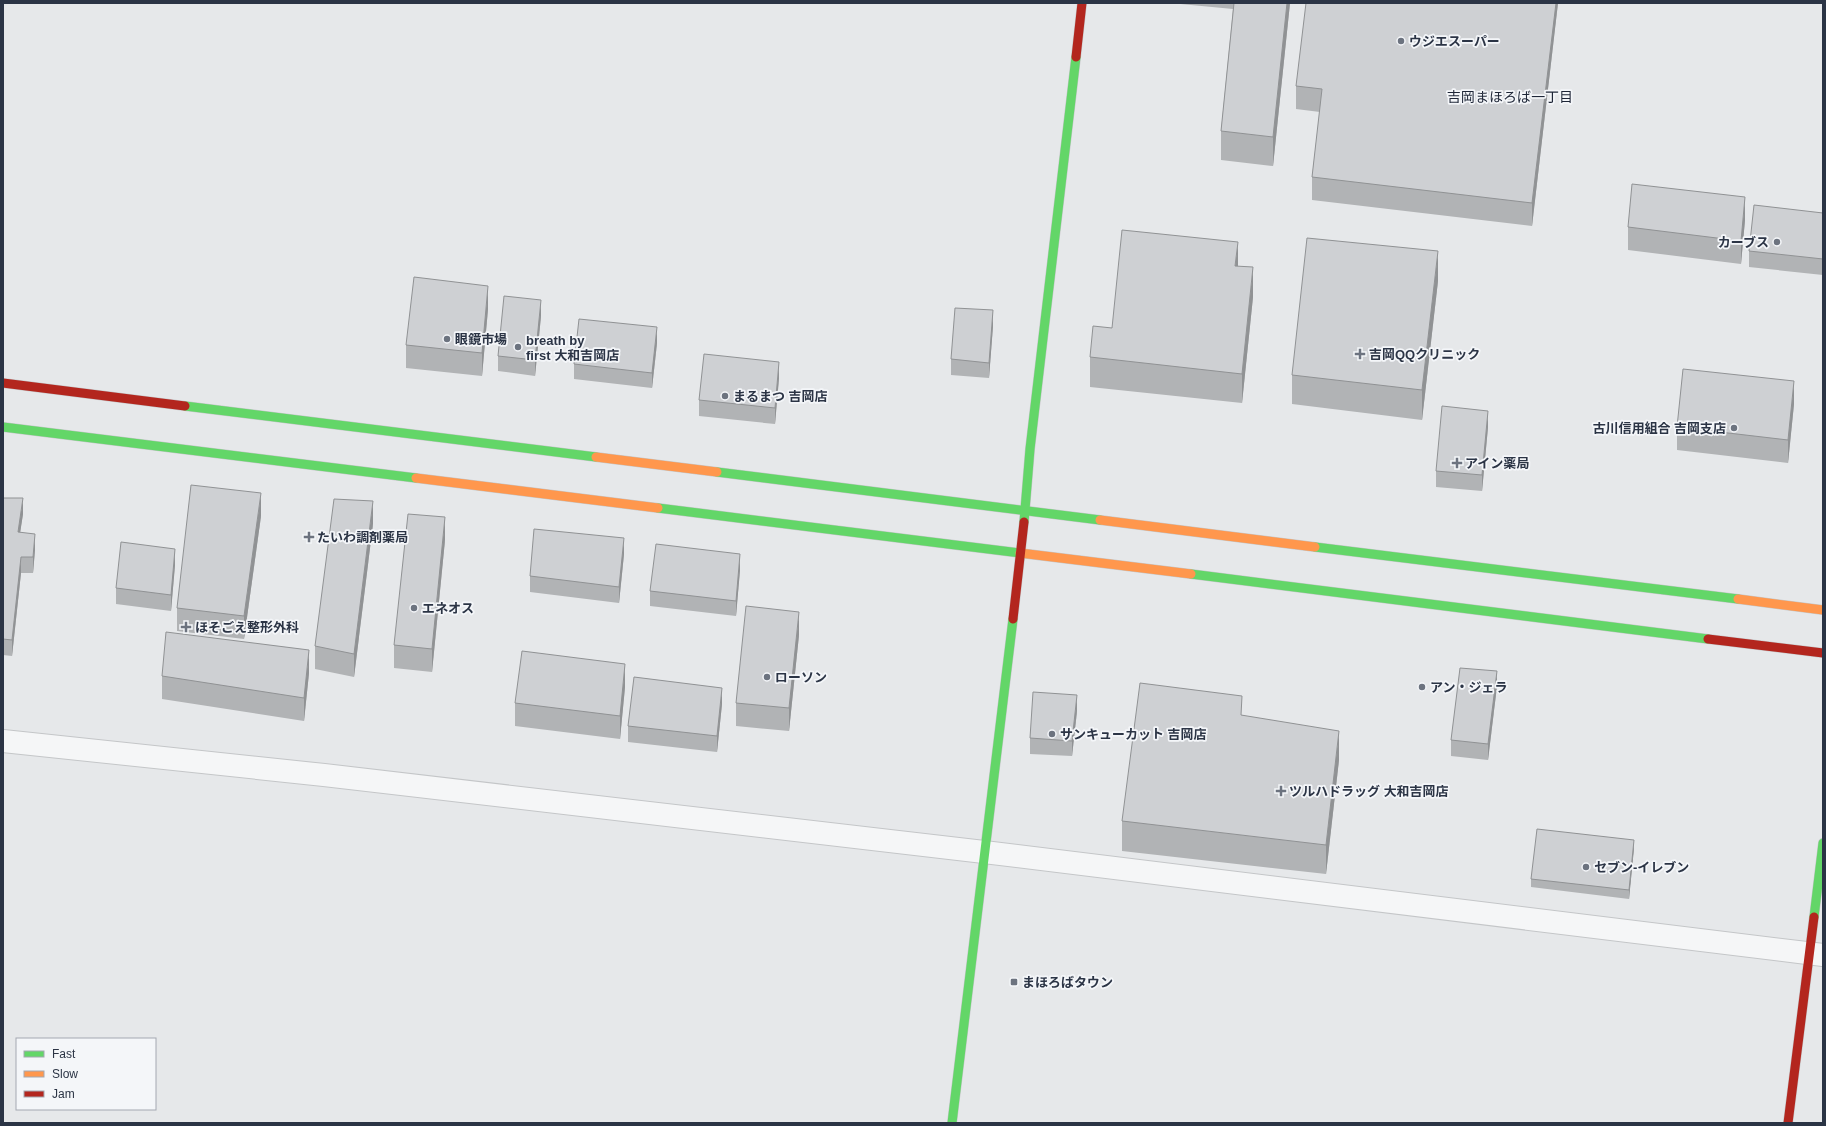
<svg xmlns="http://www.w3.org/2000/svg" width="1826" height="1126" font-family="Helvetica,'Noto Sans JP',sans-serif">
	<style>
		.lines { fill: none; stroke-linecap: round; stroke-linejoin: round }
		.street-casing { stroke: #c4c6c8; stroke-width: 24 }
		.fast-casing { stroke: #c4c6c8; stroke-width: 10 }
		.slow-casing { stroke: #c4c6c8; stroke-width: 10 }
		.jam-casing { stroke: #c4c6c8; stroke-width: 10 }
		.street { stroke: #f5f6f7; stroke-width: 22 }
		.fast { stroke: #63d668; stroke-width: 9 }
		.slow { stroke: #ff974d; stroke-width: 9 }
		.jam { stroke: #b3261e; stroke-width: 9 }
		.wall { fill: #b1b3b5 }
		.shaded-wall { fill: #909294 }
		.building { fill: #ced0d3; stroke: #909294 }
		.poi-dot { fill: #6c737f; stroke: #f4f6f9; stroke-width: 1.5 }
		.labels { text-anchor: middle; stroke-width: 3.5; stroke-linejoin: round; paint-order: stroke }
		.poi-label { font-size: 13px; font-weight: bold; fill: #2b3445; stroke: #f4f6f9; text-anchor: start }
		.neighbourhood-label { font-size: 14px; fill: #1d2536; stroke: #f4f6f9 }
	</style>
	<rect width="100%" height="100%" fill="#e6e8ea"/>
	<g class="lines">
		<defs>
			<path id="street" d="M 3,741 L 324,775 L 984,852 L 1823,955"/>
			<g id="fast">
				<path d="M 185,406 L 596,457"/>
				<path d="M 3,427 L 416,478"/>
				<path d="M 717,472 L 1100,520"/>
				<path d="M 658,508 L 1020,553"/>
				<path d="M 1024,522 L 1030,449 L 1076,57"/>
				<path d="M 1315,547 L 1738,599"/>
				<path d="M 1191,574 L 1708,639"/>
				<path d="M 1814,917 L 1823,843"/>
				<path d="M 952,1123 L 1013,619"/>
			</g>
			<g id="slow">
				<path d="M 596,457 L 717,472"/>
				<path d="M 416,478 L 658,508"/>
				<path d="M 1100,520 L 1315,547"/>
				<path d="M 1020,553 L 1191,574"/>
				<path d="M 1738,599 L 1823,610"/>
			</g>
			<g id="jam">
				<path d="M 1076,57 L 1082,3"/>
				<path d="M 3,383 L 185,406"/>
				<path d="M 1013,619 L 1024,522"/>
				<path d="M 1708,639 L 1823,653"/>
				<path d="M 1788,1123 L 1814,917"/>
			</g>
		</defs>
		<use href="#street" class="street-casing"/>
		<use href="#fast" class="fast-casing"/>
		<use href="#slow" class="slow-casing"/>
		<use href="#jam" class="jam-casing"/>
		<use href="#street" class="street"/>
		<use href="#fast" class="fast"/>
		<use href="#slow" class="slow"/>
		<use href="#jam" class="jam"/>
	</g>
	<g class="wall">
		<path d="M 1170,3 L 1290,3 L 1273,166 L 1221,160 L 1221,131 L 1233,9 Z"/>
		<path d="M 1558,3 L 1532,226 L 1312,200 L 1312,177 L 1320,112 L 1296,109 L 1296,86 Z"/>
		<path d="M 1823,213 L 1823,275 L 1749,267 L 1749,251 Z"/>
		<path d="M 1745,220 L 1741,264 L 1628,250 L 1628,227 Z"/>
		<path d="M 1238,266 L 1253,297 L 1242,403 L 1090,387 L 1090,357 L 1112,328 Z"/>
		<path d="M 1438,281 L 1422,420 L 1292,404 L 1292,375 Z"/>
		<path d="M 488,309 L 482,376 L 406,368 L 406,345 Z"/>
		<path d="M 541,316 L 535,376 L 498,371 L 498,356 Z"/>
		<path d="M 993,326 L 989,378 L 951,375 L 951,359 Z"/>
		<path d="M 657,343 L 652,388 L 574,379 L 574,364 Z"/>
		<path d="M 779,378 L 775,424 L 699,416 L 699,400 Z"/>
		<path d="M 1794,404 L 1788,463 L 1677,450 L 1677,427 Z"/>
		<path d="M 1488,427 L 1482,491 L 1436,487 L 1436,471 Z"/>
		<path d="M 3,498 L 23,514 L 20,532 L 35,550 L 33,573 L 21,573 L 12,656 L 3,655 Z"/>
		<path d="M 261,516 L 244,639 L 177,631 L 177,608 Z"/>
		<path d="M 373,524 L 354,677 L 315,669 L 315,646 Z"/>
		<path d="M 445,540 L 432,672 L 394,668 L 394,645 Z"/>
		<path d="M 624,554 L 619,603 L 530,592 L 530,576 Z"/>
		<path d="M 175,565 L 171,611 L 116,604 L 116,588 Z"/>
		<path d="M 740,570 L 736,616 L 650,606 L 650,591 Z"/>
		<path d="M 799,635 L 789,731 L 736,726 L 736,703 Z"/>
		<path d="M 309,673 L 304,721 L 162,699 L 162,676 Z"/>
		<path d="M 1497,686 L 1488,760 L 1451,756 L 1451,740 Z"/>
		<path d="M 625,687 L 620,739 L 515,726 L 515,703 Z"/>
		<path d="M 722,704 L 717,752 L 628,742 L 628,726 Z"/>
		<path d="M 1077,711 L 1072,756 L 1030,754 L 1030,738 Z"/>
		<path d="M 1242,715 L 1339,760 L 1326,874 L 1122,851 L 1122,821 Z"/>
		<path d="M 1634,848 L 1629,899 L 1531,887 L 1531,879 Z"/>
	</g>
	<g class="shaded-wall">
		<path d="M 1287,3 L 1290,3 L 1273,166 L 1273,137 Z"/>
		<path d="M 1556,3 L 1558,3 L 1532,226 L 1532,203 Z"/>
		<path d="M 1745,197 L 1745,220 L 1741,264 L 1741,241 Z"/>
		<path d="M 1238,242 L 1238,272 L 1235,266 Z"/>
		<path d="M 1438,251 L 1438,281 L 1422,420 L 1422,390 Z"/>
		<path d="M 1253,267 L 1253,297 L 1242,403 L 1242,374 Z"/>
		<path d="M 488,286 L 488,309 L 482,376 L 482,353 Z"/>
		<path d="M 541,300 L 541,316 L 535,376 L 535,360 Z"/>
		<path d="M 993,310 L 993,326 L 989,378 L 989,363 Z"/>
		<path d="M 657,327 L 657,343 L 652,388 L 652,373 Z"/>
		<path d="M 779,362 L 779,378 L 775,424 L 775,408 Z"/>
		<path d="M 1794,381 L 1794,404 L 1788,463 L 1788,440 Z"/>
		<path d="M 1488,411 L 1488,427 L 1482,491 L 1482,475 Z"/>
		<path d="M 261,493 L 261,516 L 244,639 L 244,616 Z"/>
		<path d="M 23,498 L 23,514 L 18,547 L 18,532 Z"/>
		<path d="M 373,501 L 373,524 L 354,677 L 354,654 Z"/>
		<path d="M 445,517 L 445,540 L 432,672 L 432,649 Z"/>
		<path d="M 35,534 L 35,550 L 33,573 L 33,557 Z"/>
		<path d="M 624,538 L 624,554 L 619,603 L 619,587 Z"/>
		<path d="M 175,549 L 175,565 L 171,611 L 171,595 Z"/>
		<path d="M 740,554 L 740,570 L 736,616 L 736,601 Z"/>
		<path d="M 21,557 L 21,573 L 12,656 L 12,640 Z"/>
		<path d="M 799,612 L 799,635 L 789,731 L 789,708 Z"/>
		<path d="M 309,650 L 309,673 L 304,721 L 304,698 Z"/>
		<path d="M 625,664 L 625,687 L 620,739 L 620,716 Z"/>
		<path d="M 1497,671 L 1497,686 L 1488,760 L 1488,744 Z"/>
		<path d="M 722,688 L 722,704 L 717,752 L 717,736 Z"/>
		<path d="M 1077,695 L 1077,711 L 1072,756 L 1072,741 Z"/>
		<path d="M 1339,731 L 1339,760 L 1326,874 L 1326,845 Z"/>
		<path d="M 1634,840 L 1634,848 L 1629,899 L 1629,890 Z"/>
	</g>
	<g class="building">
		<path d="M 1234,3 L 1287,3 L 1273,137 L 1221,131 Z"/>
		<path d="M 1306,3 L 1556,3 L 1532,203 L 1312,177 L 1322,89 L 1296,86 Z"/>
		<path d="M 1632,184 L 1745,197 L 1741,241 L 1628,227 Z"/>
		<path d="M 1754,205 L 1823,213 L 1823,259 L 1749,251 Z"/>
		<path d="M 1122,230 L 1238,242 L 1235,266 L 1253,267 L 1242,374 L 1090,357 L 1093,326 L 1112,328 Z"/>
		<path d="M 1307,238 L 1438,251 L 1422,390 L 1292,375 Z"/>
		<path d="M 414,277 L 488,286 L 482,353 L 406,345 Z"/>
		<path d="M 504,296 L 541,300 L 535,360 L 498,356 Z"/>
		<path d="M 955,308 L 993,310 L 989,363 L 951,359 Z"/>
		<path d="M 579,319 L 657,327 L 652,373 L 574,364 Z"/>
		<path d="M 704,354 L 779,362 L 775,408 L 699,400 Z"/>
		<path d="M 1683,369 L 1794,381 L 1788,440 L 1677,427 Z"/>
		<path d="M 1442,406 L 1488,411 L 1482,475 L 1436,471 Z"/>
		<path d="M 191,485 L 261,493 L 244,616 L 177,608 Z"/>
		<path d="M 3,498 L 23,498 L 18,532 L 35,534 L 33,557 L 21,557 L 12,640 L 3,639 Z"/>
		<path d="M 334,499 L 373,501 L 354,654 L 315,646 Z"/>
		<path d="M 408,514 L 445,517 L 432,649 L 394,645 Z"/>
		<path d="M 534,529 L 624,538 L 619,587 L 530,576 Z"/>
		<path d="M 121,542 L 175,549 L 171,595 L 116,588 Z"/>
		<path d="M 656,544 L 740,554 L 736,601 L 650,591 Z"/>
		<path d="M 746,606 L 799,612 L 789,708 L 736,703 Z"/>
		<path d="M 166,632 L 309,650 L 304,698 L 162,676 Z"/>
		<path d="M 522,651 L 625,664 L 620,716 L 515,703 Z"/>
		<path d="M 1460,668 L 1497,671 L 1488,744 L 1451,740 Z"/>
		<path d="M 634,677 L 722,688 L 717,736 L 628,726 Z"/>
		<path d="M 1140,683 L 1242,696 L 1241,715 L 1339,731 L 1326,845 L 1122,821 Z"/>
		<path d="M 1033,692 L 1077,695 L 1072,741 L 1030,738 Z"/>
		<path d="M 1537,829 L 1634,840 L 1629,890 L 1531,879 Z"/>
	</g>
	<g class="poi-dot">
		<circle cx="1401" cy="41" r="4"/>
		<circle cx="1777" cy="242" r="4"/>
		<circle cx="447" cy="339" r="4"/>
		<circle cx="518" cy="347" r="4"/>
		<path d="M1358 348h4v4h4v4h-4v4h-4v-4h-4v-4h4z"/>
		<circle cx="725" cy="396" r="4"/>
		<circle cx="1734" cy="428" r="4"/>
		<path d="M1455 457h4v4h4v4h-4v4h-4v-4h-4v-4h4z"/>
		<path d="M307 531h4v4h4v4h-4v4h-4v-4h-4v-4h4z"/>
		<circle cx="414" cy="608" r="4"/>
		<path d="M184 621h4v4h4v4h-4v4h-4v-4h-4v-4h4z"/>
		<circle cx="767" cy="677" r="4"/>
		<circle cx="1422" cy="687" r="4"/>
		<circle cx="1052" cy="734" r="4"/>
		<path d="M1279 785h4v4h4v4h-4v4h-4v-4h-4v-4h4z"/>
		<circle cx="1586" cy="867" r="4"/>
		<rect x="1010" y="978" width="8" height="8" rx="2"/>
	</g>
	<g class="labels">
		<g class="poi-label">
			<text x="1409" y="46">ウジエスーパー</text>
			<text x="1769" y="247" text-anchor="end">カーブス</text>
			<text x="455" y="344">眼鏡市場</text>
			<text x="526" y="345">breath by<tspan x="526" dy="15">first 大和吉岡店</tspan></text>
			<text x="1369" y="359">吉岡QQクリニック</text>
			<text x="733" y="401">まるまつ 吉岡店</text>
			<text x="1726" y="433" text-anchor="end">古川信用組合 吉岡支店</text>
			<text x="1465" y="468">アイン薬局</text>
			<text x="317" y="542">たいわ調剤薬局</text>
			<text x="422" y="613">エネオス</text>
			<text x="195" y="632">ほそごえ整形外科</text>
			<text x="775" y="682">ローソン</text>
			<text x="1430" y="692">アン・ジェラ</text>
			<text x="1060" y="739">サンキューカット 吉岡店</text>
			<text x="1289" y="796">ツルハドラッグ 大和吉岡店</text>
			<text x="1594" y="872">セブン-イレブン</text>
			<text x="1022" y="987">まほろばタウン</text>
		</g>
		<g class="neighbourhood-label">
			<text x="1510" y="102">吉岡まほろば一丁目</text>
		</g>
	</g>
	<rect width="1826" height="1126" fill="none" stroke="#2b3445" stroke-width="8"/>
	<rect x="16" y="1038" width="140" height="72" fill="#f4f6f9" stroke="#a4a8b1"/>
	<rect x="24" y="1051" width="20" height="6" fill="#63d668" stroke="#a4a8b1"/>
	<text x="52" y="1058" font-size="12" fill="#2b3445">Fast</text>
	<rect x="24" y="1071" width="20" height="6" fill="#ff974d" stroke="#a4a8b1"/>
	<text x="52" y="1078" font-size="12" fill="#2b3445">Slow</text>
	<rect x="24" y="1091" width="20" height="6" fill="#b3261e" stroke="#a4a8b1"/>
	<text x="52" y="1098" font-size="12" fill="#2b3445">Jam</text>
</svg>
